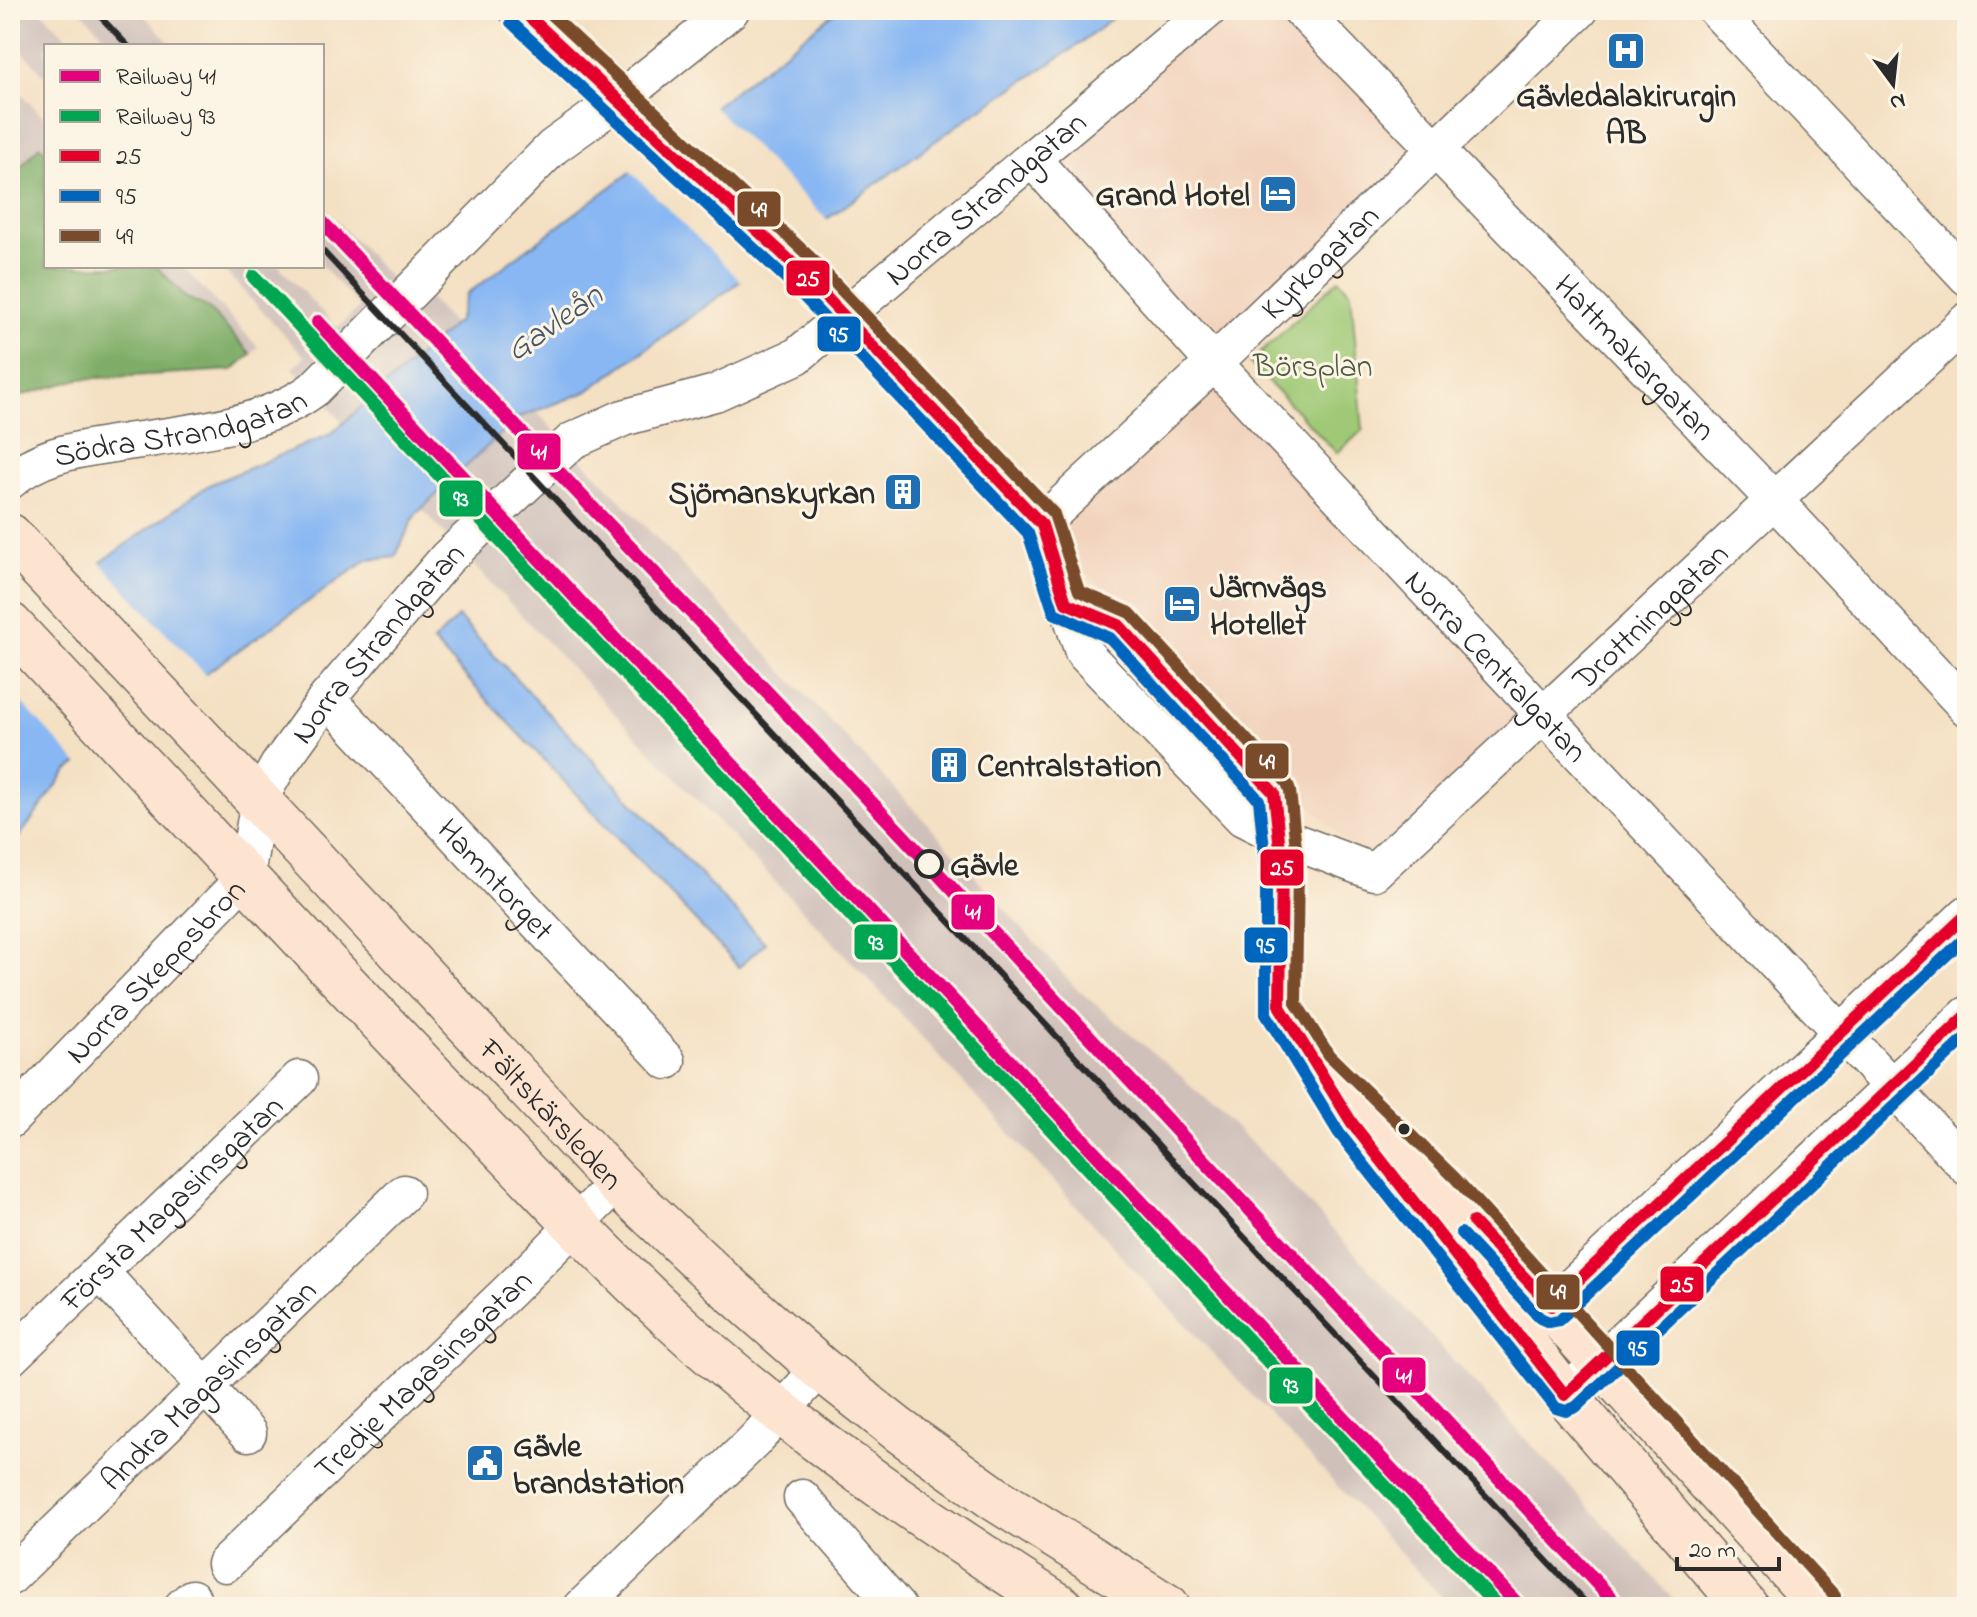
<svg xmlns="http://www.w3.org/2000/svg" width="1977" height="1617" font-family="'Indie Flower',sans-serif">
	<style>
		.built { fill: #f2d4be }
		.industrial { fill: #cfc0ba }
		.green { fill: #9fc976; stroke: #657a50; stroke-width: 2 }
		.forest { fill: #7fad67; stroke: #556c49; stroke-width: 2 }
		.water { fill: #88b7f3; stroke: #5a718f; stroke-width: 2 }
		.pier { fill: #f4e0c3 }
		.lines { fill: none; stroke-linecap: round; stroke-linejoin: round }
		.street-casing { stroke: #716a60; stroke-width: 39 }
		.secondary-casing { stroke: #716a60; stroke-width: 47 }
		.street { stroke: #fff; stroke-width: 36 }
		.secondary { stroke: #fde4d1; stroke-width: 44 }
		.rail { stroke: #2b2b2b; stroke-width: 6 }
		.bus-1-casing { stroke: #fcf5e5; stroke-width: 18 }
		.bus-2-casing { stroke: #fcf5e5; stroke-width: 18 }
		.bus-3-casing { stroke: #fcf5e5; stroke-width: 18 }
		.bus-1 { stroke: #e4002b; stroke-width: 12 }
		.bus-2 { stroke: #0065bd; stroke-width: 12 }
		.bus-3 { stroke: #7a4b2a; stroke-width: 12 }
		.rail-1-casing { stroke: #fcf5e5; stroke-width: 20 }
		.rail-2-casing { stroke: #fcf5e5; stroke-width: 20 }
		.rail-1 { stroke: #e5007d; stroke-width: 14 }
		.rail-2 { stroke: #00a651; stroke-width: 14 }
		.stop-dot { fill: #fcf5e5; stroke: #2b2b2b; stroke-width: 4 }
		.bus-dot { fill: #2b2b2b; stroke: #fcf5e5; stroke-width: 3 }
		.labels { text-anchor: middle; stroke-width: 6; stroke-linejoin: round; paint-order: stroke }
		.poi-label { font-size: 32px; font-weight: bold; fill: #2b2b2b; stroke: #fcf5e5; text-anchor: start }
		.street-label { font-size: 32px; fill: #2b2b2b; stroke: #fcf5e5 }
		.park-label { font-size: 32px; fill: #4e5a42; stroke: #fcf5e5 }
		.stop-label { font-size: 32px; font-weight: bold; fill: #2b2b2b; stroke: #fcf5e5; text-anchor: start }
		.water-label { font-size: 34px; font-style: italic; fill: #475567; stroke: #fcf5e5 }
		.line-badge { stroke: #fcf5e5; stroke-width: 3 }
		.badge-label { font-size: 22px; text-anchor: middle; font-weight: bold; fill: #fff }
	</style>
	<rect width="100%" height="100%" fill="#fcf5e5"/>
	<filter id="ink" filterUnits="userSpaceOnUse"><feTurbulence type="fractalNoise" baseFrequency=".0125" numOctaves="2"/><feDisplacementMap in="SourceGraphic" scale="16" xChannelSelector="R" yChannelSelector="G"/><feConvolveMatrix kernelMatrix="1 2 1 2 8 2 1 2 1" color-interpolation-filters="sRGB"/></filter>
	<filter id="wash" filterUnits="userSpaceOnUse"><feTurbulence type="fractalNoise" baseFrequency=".006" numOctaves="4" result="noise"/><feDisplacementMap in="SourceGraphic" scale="32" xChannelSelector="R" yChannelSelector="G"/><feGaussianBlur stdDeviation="1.8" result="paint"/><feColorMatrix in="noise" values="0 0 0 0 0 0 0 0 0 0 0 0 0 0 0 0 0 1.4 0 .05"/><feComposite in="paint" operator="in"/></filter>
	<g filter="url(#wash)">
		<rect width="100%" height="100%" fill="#f4e0c3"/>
		<path class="built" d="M 1208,10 L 1301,10 L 1434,148 L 1215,363 L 1543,714 L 1374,872 L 1042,525 L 1214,363 L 1033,160 Z"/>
		<g class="industrial">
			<path d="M 10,10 L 41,10 L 75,46 L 46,46 L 46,77 L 10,38 Z"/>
			<path d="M 80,10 L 139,10 L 173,46 L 114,46 Z"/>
			<path d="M 10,81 L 46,120 L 46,152 L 39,146 L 10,178 Z"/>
			<path d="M 322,205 L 390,278 L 401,269 L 925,821 L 1075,987 L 1183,1078 L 1262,1153 L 1681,1607 L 1451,1607 L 1139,1275 L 885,997 L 481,573 L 293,368 L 305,357 L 220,266 L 279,266 L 337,328 L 360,307 L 322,266 Z"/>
			<path d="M 156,266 L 182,266 L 258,347 L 251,354 L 207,307 L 187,299 Z"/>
		</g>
		<path class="green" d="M 1339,279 L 1351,293 L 1363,430 L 1337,453 L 1250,363 Z"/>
		<path class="forest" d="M 40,146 L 46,152 L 46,266 L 156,266 L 187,298 L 207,307 L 251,354 L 233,370 L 79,379 L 10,399 L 10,178 Z"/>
		<g class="water">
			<path d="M 838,10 L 1122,10 L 1084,41 L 969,117 L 586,392 L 517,418 L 415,515 L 395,557 L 367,560 L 67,771 L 10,850 L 10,636 L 100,563 L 209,485 L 331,434 L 458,321 L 467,294 L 624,177 Z"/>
			<path d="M 458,617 L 765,943 L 739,967 L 433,642 Z"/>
		</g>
		<g class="pier">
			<path d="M 711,104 L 830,223 L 745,285 L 628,169 Z"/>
			<path d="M 98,560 L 207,677 L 81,767 L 10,690 L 10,630 Z"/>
		</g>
	</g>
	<g filter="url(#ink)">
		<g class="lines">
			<defs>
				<g id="street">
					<path id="s1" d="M 1301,10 L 1775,501 L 1967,708"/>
					<path d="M 1716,10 L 1967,277"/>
					<path id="s2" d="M 1033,160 L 1214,363 L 1967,1167"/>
					<path id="s3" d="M 10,481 C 36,457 73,450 107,445 C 173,434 260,430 314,389 L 553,147 L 620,99 L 731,10"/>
					<path id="s4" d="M 1015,496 L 1042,525 L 1083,652 L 1243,818 L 1277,835 L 1374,872 L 1967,321"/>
					<path id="s5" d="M 1056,510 L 1214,363 L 1580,10"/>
					<path d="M 1066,603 L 1119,625 L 1274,793 L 1282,867 L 1280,1007 L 1316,1065"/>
					<path id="s6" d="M 327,698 L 667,1061"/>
					<path id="s7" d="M 10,1120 L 246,876 L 259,800 L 278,766 L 327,698 L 447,558 L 572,441 L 623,418 L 715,393 L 797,356 L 1208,10"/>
					<path d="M 100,1272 L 248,1433"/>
					<path d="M 1532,1324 L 1967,914"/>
					<path id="s8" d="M 10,1358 L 299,1079"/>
					<path d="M 1565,1395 L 1967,1015"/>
					<path d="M 802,1498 L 897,1607"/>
					<path id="s9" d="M 225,1564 L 513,1287 L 617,1183"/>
					<path id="s10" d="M 10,1577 L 404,1193"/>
					<path d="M 182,1607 L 192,1598"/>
					<path d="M 582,1607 L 754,1441 L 820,1368"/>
				</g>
				<g id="secondary">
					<path d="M 522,10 L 620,99 L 801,271 L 1015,496"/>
					<path id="s11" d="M 10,536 L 617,1183 L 721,1281 L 820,1368 L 900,1431 L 994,1498 L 1168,1607"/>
					<path d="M 10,625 C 157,782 303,941 452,1096 C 525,1172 598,1251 676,1323 C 793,1431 927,1521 1061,1607"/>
					<path d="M 1316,1065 L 1443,1189 L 1823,1607"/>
					<path d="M 1383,1163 L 1565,1395 L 1746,1607"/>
				</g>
			</defs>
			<use href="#street" class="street-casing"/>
			<use href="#secondary" class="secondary-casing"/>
			<use href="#street" class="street"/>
			<use href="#secondary" class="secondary"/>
			<g class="rail">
				<path d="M 94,10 L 128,46"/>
				<path d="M 322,250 L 1590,1607"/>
			</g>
			<defs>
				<g id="bus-1">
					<path d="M 522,10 L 801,271 L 1042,525 L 1066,603 L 1119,625 L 1274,793 L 1282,867 L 1280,1007 L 1352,1123 L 1565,1395 L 1967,1015"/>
					<path d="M 1473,1222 L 1551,1306 L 1967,914"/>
				</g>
				<g id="bus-2">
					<path d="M 511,22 L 790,282 L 1028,533 L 1054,613 L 1110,638 L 1259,800 L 1266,868 L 1266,1014 L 1339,1133 L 1556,1408 L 1566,1411 L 1576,1407 L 1967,1037"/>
					<path d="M 1461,1233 L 1540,1318 L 1549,1322 L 1559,1320 L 1967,936"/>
				</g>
				<path id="bus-3" d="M 546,10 L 812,259 L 1054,514 L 1079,591 L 1130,613 L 1287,783 L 1290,791 L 1298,867 L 1296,1003 L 1329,1055 L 1455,1178 L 1835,1596"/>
			</defs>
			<use href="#bus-1" class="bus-1-casing"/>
			<use href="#bus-2" class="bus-2-casing"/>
			<use href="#bus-3" class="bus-3-casing"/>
			<use href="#bus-1" class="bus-1"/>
			<use href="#bus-2" class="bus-2"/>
			<use href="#bus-3" class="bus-3"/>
			<defs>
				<g id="rail-1">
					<path d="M 322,222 L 905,838 L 1619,1607"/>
					<path d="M 318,322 L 1520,1607"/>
				</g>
				<path id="rail-2" d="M 254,277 L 1498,1607"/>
			</defs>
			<use href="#rail-1" class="rail-1-casing"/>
			<use href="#rail-2" class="rail-2-casing"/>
			<use href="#rail-1" class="rail-1"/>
			<use href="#rail-2" class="rail-2"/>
		</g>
	</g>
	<defs>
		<symbol id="hospital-square" viewBox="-11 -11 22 22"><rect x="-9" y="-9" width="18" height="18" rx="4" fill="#1f6fb2" stroke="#fcf5e5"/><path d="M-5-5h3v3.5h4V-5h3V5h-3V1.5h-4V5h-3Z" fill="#fff"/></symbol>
		<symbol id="hotel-square" viewBox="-11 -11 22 22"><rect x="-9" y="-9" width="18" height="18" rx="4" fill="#1f6fb2" stroke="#fcf5e5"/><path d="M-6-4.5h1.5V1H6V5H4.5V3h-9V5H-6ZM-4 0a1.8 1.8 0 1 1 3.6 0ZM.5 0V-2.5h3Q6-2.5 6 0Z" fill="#fff"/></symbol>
		<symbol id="building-square" viewBox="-11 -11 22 22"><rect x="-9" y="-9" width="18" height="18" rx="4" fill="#1f6fb2" stroke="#fcf5e5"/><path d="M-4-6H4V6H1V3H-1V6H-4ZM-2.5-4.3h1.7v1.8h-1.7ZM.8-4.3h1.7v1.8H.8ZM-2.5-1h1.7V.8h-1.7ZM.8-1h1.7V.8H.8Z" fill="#fff"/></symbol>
		<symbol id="civic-square" viewBox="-11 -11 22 22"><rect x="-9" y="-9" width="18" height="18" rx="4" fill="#1f6fb2" stroke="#fcf5e5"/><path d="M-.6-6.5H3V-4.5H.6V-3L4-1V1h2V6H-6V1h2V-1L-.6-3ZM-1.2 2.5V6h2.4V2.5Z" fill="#fff"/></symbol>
	</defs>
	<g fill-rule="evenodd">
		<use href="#hospital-square" x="1604" y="29" width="44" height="44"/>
		<use href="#hotel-square" x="1256" y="172" width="44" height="44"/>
		<use href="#building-square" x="881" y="470" width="44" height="44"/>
		<use href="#hotel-square" x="1160" y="582" width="44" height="44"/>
		<use href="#building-square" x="927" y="743" width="44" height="44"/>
		<use href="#civic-square" x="463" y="1441" width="44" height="44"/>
	</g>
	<circle class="stop-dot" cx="929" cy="864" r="13"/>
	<circle class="bus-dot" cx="1404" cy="1129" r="7"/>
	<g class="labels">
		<g class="poi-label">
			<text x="1626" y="106" text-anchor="middle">Gävledalakirurgin<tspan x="1626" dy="37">AB</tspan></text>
			<text x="1250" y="205" text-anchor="end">Grand Hotel</text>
			<text x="875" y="503" text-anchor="end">Sjömanskyrkan</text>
			<text x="1210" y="597">Järnvägs<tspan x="1210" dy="37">Hotellet</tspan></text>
			<text x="977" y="776">Centralstation</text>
			<text x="513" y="1456">Gävle<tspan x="513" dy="37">brandstation</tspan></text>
		</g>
		<g class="street-label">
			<text dy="11" stroke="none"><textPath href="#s7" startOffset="1382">Norra Strandgatan</textPath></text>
			<text dy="11" stroke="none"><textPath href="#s5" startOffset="362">Kyrkogatan</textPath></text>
			<text dy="11" stroke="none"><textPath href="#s1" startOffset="482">Hattmakargatan</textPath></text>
			<text dy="11" stroke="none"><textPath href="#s3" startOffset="180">Södra Strandgatan</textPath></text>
			<text dy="11" stroke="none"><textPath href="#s4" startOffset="922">Drottninggatan</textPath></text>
			<text dy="11" stroke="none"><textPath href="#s7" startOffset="614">Norra Strandgatan</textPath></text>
			<text dy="11" stroke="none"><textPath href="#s2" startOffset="686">Norra Centralgatan</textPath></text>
			<text dy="11" stroke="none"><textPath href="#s6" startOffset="248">Hamntorget</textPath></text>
			<text dy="11" stroke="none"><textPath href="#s7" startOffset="208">Norra Skeppsbron</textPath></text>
			<text dy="11" stroke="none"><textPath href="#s11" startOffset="792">Fältskärsleden</textPath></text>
			<text dy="11" stroke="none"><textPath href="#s8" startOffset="224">Första Magasinsgatan</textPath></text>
			<text dy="11" stroke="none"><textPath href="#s9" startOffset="274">Tredje Magasinsgatan</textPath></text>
			<text dy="11" stroke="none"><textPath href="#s10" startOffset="276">Andra Magasinsgatan</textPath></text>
		</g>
		<g class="park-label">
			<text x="1313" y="376">Börsplan</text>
		</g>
		<g class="stop-label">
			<text x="950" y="875">Gävle</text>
		</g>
		<g class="water-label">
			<text transform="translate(553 321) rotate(-35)" y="12">Gavleån</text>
		</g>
	</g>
	<g class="line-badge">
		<rect x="736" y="190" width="46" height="38" rx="8" fill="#7a4b2a"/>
		<rect x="785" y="259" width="46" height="38" rx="8" fill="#e4002b"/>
		<rect x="816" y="315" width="46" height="38" rx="8" fill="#0065bd"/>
		<rect x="516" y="432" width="46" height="39" rx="8" fill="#e5007d"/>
		<rect x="438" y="479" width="46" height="39" rx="8" fill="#00a651"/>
		<rect x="1244" y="742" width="46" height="38" rx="8" fill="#7a4b2a"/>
		<rect x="1259" y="848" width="46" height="39" rx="8" fill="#e4002b"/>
		<rect x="950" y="893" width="46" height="38" rx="8" fill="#e5007d"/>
		<rect x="853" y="923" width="46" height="38" rx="8" fill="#00a651"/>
		<rect x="1243" y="926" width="46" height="38" rx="8" fill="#0065bd"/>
		<rect x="1659" y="1265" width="46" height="38" rx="8" fill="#e4002b"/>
		<rect x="1535" y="1273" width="46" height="38" rx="8" fill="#7a4b2a"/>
		<rect x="1615" y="1329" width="46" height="38" rx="8" fill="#0065bd"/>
		<rect x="1381" y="1356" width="46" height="38" rx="8" fill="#e5007d"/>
		<rect x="1268" y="1366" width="46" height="39" rx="8" fill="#00a651"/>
	</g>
	<g class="badge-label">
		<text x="759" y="217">49</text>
		<text x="808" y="286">25</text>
		<text x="839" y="342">95</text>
		<text x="539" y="459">41</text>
		<text x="461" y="506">93</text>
		<text x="1267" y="769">49</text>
		<text x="1282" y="875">25</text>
		<text x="973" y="919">41</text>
		<text x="876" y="950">93</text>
		<text x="1266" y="953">95</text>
		<text x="1682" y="1292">25</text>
		<text x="1558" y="1299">49</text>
		<text x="1638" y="1356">95</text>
		<text x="1404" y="1383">41</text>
		<text x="1291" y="1393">93</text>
	</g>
	<rect width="1977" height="1617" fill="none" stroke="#fcf5e5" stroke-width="40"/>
	<rect x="44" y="44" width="280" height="224" fill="#fcf5e5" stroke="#a8a49b" stroke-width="2"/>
	<rect x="60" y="70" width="40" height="12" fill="#e5007d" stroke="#a8a49b" stroke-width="2"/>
	<text x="116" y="84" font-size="24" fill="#2b2b2b">Railway 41</text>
	<rect x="60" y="110" width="40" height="12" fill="#00a651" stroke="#a8a49b" stroke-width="2"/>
	<text x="116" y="124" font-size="24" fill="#2b2b2b">Railway 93</text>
	<rect x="60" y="150" width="40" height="12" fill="#e4002b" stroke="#a8a49b" stroke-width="2"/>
	<text x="116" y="164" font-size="24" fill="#2b2b2b">25</text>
	<rect x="60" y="190" width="40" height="12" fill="#0065bd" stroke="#a8a49b" stroke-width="2"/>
	<text x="116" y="204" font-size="24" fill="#2b2b2b">95</text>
	<rect x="60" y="230" width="40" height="12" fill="#7a4b2a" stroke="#a8a49b" stroke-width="2"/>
	<text x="116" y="244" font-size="24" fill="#2b2b2b">49</text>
	<g transform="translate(1893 84) rotate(165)" stroke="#fcf5e5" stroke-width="6" paint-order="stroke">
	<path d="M0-6L14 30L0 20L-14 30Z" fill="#2b2b2b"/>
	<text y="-12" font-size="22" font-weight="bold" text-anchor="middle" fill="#2b2b2b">N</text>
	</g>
	<path d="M1677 1557v12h102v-12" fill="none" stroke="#2b2b2b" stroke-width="4"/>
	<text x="1689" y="1557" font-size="24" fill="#2b2b2b" stroke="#fcf5e5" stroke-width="6" paint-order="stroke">20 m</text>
</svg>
